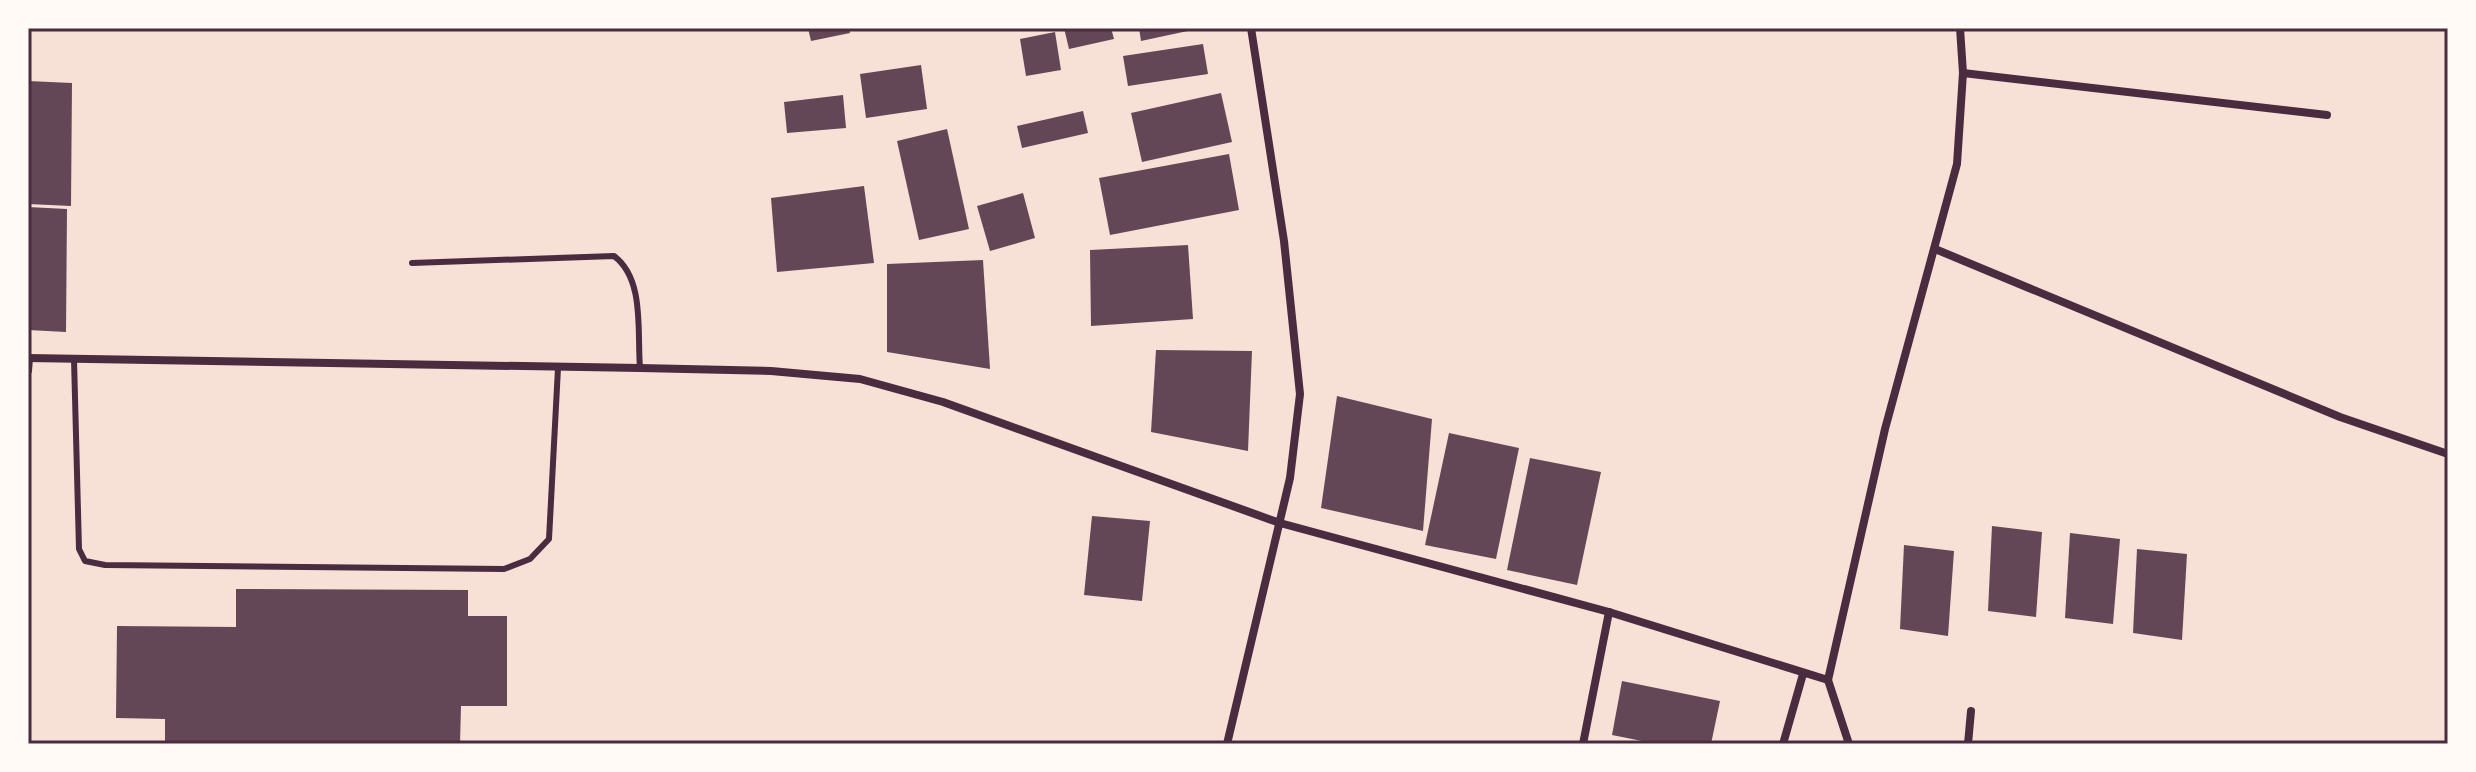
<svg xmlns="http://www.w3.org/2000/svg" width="2476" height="772" font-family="Lora,serif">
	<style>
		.building { fill: #644757 }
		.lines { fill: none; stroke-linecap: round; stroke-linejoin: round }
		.service { stroke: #4a2c40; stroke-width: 6 }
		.minor { stroke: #4a2c40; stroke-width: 8 }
		.neatline { fill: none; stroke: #4a2c40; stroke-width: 3 }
	</style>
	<rect width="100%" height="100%" fill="#f7e1d7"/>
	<g class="building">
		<path d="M 808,28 L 849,28 L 850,33 L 811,41 Z"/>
		<path d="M 1064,28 L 1111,28 L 1114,39 L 1069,49 Z"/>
		<path d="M 1139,28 L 1197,28 L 1197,29 L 1141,41 Z"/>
		<path d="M 1055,32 L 1061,70 L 1026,76 L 1020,39 Z"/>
		<path d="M 1203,44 L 1208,74 L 1128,86 L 1123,56 Z"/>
		<path d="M 921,65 L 927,109 L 866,118 L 860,74 Z"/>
		<path d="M 28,81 L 72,83 L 71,206 L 28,204 Z"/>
		<path d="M 1221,93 L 1232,142 L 1142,162 L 1131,113 Z"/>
		<path d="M 843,95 L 846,128 L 787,133 L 784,102 Z"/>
		<path d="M 1083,111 L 1088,133 L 1022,148 L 1017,126 Z"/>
		<path d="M 947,129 L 969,229 L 919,240 L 897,141 Z"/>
		<path d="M 1229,154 L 1239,210 L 1110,235 L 1099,178 Z"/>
		<path d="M 864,186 L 874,263 L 777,272 L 771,198 Z"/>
		<path d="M 1023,193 L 1035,238 L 990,251 L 977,206 Z"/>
		<path d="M 28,207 L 67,209 L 66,332 L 28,330 Z"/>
		<path d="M 1188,245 L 1193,319 L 1091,326 L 1090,250 Z"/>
		<path d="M 983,260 L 990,369 L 887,352 L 887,264 Z"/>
		<path d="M 1156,350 L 1252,351 L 1248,451 L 1151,432 Z"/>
		<path d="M 1337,396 L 1432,419 L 1423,531 L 1321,508 Z"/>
		<path d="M 1449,433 L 1519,448 L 1496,559 L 1425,545 Z"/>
		<path d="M 1530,458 L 1601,472 L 1577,585 L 1507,570 Z"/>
		<path d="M 1092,516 L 1150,521 L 1142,601 L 1084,595 Z"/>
		<path d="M 1992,526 L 2042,532 L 2036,617 L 1988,611 Z"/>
		<path d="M 2070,533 L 2120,539 L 2113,624 L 2065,618 Z"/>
		<path d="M 1904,545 L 1954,551 L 1948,636 L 1900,629 Z"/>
		<path d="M 2137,549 L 2187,554 L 2182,640 L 2133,633 Z"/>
		<path d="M 236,589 L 468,590 L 468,616 L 507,616 L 507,706 L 461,706 L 460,744 L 165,744 L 165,719 L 116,718 L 117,626 L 236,627 Z"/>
		<path d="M 1622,681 L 1720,701 L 1711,744 L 1657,744 L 1612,735 Z"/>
	</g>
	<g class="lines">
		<g class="service">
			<path d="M 412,263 L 614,256 C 645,279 637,332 640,368"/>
			<path d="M 74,359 L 79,549 L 85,561 L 105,565 L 504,569 L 530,559 L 549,539 L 558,368"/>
		</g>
		<g class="minor">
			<path d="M 1963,73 L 2327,115"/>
			<path d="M 1935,249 L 2340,417 L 2448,454"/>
			<path d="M 28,358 L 640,368 L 771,371 L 860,379 L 943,402 L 1280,523 L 1609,612 L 1828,680 L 1885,429 L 1957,164 L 1963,73 L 1960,28"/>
			<path d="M 28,371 L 29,358"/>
			<path d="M 1828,680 L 1849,744"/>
			<path d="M 1227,744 L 1290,478 L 1300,394 L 1284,241 L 1251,28"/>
			<path d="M 1583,744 L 1609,612"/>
			<path d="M 1783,744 L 1803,674"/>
			<path d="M 1968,744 L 1971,711"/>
		</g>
	</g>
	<rect width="2476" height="772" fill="none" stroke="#fffaf5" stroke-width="60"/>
	<rect x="30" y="30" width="2416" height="712" class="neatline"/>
</svg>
